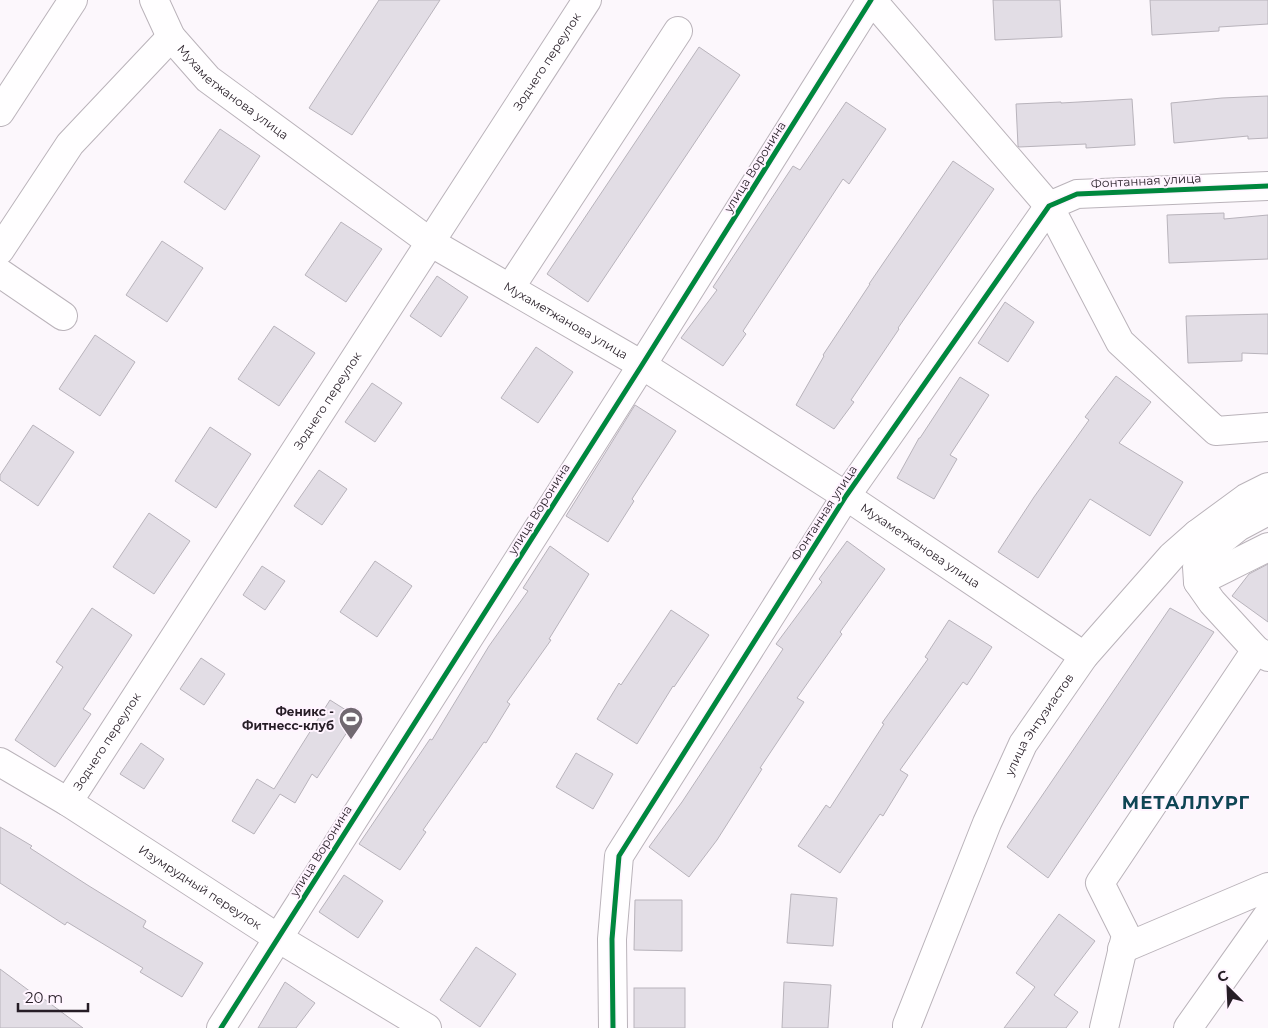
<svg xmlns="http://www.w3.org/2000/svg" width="1268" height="1028" font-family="Montserrat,sans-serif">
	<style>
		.building { fill: #e2dde5; stroke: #b8b3bb }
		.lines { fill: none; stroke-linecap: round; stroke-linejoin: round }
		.minor-casing { stroke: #bab3ba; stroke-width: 30 }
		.minor { stroke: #fffeff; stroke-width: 28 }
		.cycleway-casing { stroke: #fff4ff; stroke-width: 8 }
		.cycleway { stroke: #00873e; stroke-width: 5 }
		.labels { text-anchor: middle; stroke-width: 4; stroke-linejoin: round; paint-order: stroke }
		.street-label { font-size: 12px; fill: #261d26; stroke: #fff4ff }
		.poi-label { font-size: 12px; font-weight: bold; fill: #261d26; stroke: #fff4ff; text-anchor: end }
		.district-label { font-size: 18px; font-weight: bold; letter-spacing: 1px; fill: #0f4554; stroke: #fff4ff }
	</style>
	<rect width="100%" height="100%" fill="#fcf7fc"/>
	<g class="building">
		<path d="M 379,0 L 440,0 L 352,135 L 309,108 Z"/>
		<path d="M 993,0 L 1060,0 L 1062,37 L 995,40 Z"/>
		<path d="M 1150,0 L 1268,0 L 1268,24 L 1219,27 L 1219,31 L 1152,35 Z"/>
		<path d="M 699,47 L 740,75 L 588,302 L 547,274 Z"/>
		<path d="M 1268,96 L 1268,138 L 1248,139 L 1248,136 L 1174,143 L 1171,103 L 1222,98 Z"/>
		<path d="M 1132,99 L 1135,145 L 1086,148 L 1086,144 L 1019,147 L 1018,146 L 1016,104 L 1061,102 L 1061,103 Z"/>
		<path d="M 846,102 L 886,129 L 849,184 L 843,179 L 743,331 L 746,334 L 723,366 L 681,338 L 717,290 L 713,287 L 793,166 L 800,170 Z"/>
		<path d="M 220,129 L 260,156 L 225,210 L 184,182 Z"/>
		<path d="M 953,161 L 994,189 L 898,328 L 899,329 L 851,400 L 854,402 L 834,429 L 796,405 L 824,356 L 823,355 L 870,284 L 869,284 Z"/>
		<path d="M 1224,213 L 1224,219 L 1268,215 L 1268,259 L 1169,263 L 1167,215 Z"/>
		<path d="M 341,222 L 382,249 L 346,302 L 305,275 Z"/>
		<path d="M 162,241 L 203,268 L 167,322 L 126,295 Z"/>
		<path d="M 437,276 L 468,297 L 441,337 L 410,316 Z"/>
		<path d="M 1005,302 L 1034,322 L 1008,362 L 978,343 Z"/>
		<path d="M 1268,314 L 1268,354 L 1242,353 L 1242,361 L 1188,363 L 1186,316 Z"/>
		<path d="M 274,326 L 315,353 L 279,406 L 238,379 Z"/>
		<path d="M 95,335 L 135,362 L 100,416 L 59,389 Z"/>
		<path d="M 536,347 L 573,372 L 538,423 L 501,398 Z"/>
		<path d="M 1116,376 L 1151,402 L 1119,443 L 1183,482 L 1150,536 L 1090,499 L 1038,578 L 998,552 L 1034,497 L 1089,420 L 1085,417 Z"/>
		<path d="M 960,377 L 989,395 L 950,455 L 957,459 L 934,499 L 897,478 L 919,438 L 920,438 Z"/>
		<path d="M 372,383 L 402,403 L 375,442 L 345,422 Z"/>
		<path d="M 635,405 L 676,431 L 632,499 L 634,501 L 608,542 L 566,516 Z"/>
		<path d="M 33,425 L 74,452 L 38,506 L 0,480 L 0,475 Z"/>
		<path d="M 210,427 L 251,454 L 216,508 L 175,481 Z"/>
		<path d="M 319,470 L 347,489 L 322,525 L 294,506 Z"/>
		<path d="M 149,513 L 190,541 L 154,594 L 113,567 Z"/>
		<path d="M 847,541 L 885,569 L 840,632 L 842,634 L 797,698 L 804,702 L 760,768 L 762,769 L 717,840 L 689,877 L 649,847 L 682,802 L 783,649 L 776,644 L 822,582 L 819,579 Z"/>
		<path d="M 550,546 L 589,574 L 549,639 L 551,640 L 507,702 L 510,704 L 486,743 L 484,742 L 423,830 L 426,832 L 400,870 L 359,844 L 430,739 L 432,740 L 489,646 L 528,591 L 523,588 Z"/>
		<path d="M 375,561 L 412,586 L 377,637 L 340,612 Z"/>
		<path d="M 1268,564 L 1268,622 L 1232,596 L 1249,574 Z"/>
		<path d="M 262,566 L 285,581 L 265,610 L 243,595 Z"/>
		<path d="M 92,608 L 132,635 L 83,709 L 91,714 L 55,767 L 15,740 L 63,667 L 56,662 Z"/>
		<path d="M 1170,608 L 1214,632 L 1048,878 L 1007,847 Z"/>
		<path d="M 671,610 L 709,635 L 674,687 L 673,686 L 637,744 L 597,719 L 619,683 L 621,685 Z"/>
		<path d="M 949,620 L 992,647 L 967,685 L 963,682 L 900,770 L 908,775 L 883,816 L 880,814 L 840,873 L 798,846 L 826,805 L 830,808 L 884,724 L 882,723 L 928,659 L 925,657 Z"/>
		<path d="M 201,658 L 225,674 L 204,705 L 180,689 Z"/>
		<path d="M 330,700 L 357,717 L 317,778 L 312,774 L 295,803 L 280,794 L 254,834 L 232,821 L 257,779 L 274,789 Z"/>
		<path d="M 141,743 L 164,759 L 144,789 L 120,774 Z"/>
		<path d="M 576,753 L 613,774 L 593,809 L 556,787 Z"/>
		<path d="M 0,827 L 32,846 L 30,848 L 89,886 L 146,921 L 143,927 L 203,963 L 182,997 L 140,972 L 143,968 L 67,922 L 65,925 L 0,883 Z"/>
		<path d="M 344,875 L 383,901 L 358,938 L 319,912 Z"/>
		<path d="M 791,894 L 837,898 L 833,946 L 787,943 Z"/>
		<path d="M 635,900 L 682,900 L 682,951 L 634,950 Z"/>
		<path d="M 1059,914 L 1095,941 L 1054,995 L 1078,1012 L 1066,1028 L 1004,1028 L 1035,987 L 1016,973 Z"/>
		<path d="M 476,947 L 516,974 L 480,1027 L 440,1000 Z"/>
		<path d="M 0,969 L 43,1001 L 44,999 L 83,1028 L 0,1028 Z"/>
		<path d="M 285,982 L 315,1003 L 296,1028 L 258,1028 Z"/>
		<path d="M 784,982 L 831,985 L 828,1028 L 782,1028 Z"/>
		<rect x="634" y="988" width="51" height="40"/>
	</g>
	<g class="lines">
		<defs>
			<g id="minor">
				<path id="s1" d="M 154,0 L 171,37 L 208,79 L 430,242 L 642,365 L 846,496 L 1084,656"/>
				<path d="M 872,0 L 1049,206 L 1120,342 L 1216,431 L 1268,427"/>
				<path d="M 0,112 L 73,0"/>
				<path d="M 0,250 L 70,144 L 171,37"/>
				<path d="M 0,273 L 63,316"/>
				<path d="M 510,288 L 678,31"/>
				<path d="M 1197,534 L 1208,551 L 1197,567 L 1198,582 L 1212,602 L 1256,650 L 1268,657"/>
				<path d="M 1208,551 L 1238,527 L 1268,511"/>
				<path d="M 1198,582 L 1268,547"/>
				<path id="s2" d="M 0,762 L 68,802 L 278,938 L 427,1028"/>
				<path id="s3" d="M 68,802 L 587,0"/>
				<path d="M 1122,949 L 1268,887"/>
				<path d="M 221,1028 L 642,365 L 871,0"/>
				<path d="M 613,1028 L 612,939 L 619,856 L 846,496 L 1049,206 L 1077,194 L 1268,186"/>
				<path id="s4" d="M 907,1028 L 907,1025 L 987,823 L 1023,744 L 1084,656 L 1172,556 L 1197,534 L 1246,498 L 1268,487"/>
				<path d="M 1104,1028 L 1126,935 L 1100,883 L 1256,650"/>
				<path d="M 1188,1028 L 1268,915"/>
			</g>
		</defs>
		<use href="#minor" class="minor-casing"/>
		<use href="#minor" class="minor"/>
		<defs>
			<g id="cycleway">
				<path d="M 221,1028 L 642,365 L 871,0"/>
				<path d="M 613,1028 L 612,939 L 619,856 L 846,496 L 1049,206 L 1077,194 L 1268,186"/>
			</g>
		</defs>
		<use href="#cycleway" class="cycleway-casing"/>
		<use href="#cycleway" class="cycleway"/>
	</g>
	<defs>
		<symbol id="stadium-pin" viewBox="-11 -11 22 30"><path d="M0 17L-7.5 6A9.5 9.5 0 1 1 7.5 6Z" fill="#716971" stroke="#fff4ff"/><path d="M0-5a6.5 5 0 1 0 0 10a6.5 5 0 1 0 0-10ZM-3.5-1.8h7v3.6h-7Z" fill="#fff"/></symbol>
	</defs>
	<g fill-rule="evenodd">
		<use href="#stadium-pin" x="337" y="705" width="28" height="38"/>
	</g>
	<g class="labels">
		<g class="street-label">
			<text dy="4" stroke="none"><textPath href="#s3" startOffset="882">Зодчего переулок</textPath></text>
			<text dy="4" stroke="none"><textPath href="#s1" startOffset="124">Мухаметжанова улица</textPath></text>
			<text transform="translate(755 167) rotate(-58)" y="4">улица Воронина</text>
			<text transform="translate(1146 181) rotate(-3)" y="4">Фонтанная улица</text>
			<text dy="4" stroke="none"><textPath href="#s1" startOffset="529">Мухаметжанова улица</textPath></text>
			<text dy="4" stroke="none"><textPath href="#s3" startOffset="478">Зодчего переулок</textPath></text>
			<text transform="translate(539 509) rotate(-58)" y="4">улица Воронина</text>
			<text transform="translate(824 513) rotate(-57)" y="4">Фонтанная улица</text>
			<text dy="4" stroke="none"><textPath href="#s1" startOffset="949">Мухаметжанова улица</textPath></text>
			<text dy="4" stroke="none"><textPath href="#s4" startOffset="332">улица Энтузиастов</textPath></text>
			<text dy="4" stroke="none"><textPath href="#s3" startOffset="72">Зодчего переулок</textPath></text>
			<text transform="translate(321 851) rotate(-58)" y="4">улица Воронина</text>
			<text dy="4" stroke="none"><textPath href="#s2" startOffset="236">Изумрудный переулок</textPath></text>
		</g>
		<g class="poi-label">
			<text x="334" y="716">Феникс -<tspan x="334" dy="14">Фитнесс-клуб</tspan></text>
		</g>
		<g class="district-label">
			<text x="1186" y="809">МЕТАЛЛУРГ</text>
		</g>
	</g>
	<g transform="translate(1228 988) rotate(336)" stroke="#fff4ff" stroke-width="4" paint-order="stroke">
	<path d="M0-4L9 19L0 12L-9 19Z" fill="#261d26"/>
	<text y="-8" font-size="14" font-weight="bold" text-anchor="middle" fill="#261d26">С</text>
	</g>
	<path d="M18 1003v8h70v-8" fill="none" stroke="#261d26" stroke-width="2.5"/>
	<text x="25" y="1003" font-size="15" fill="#261d26" stroke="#fff4ff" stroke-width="4" paint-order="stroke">20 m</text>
</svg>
